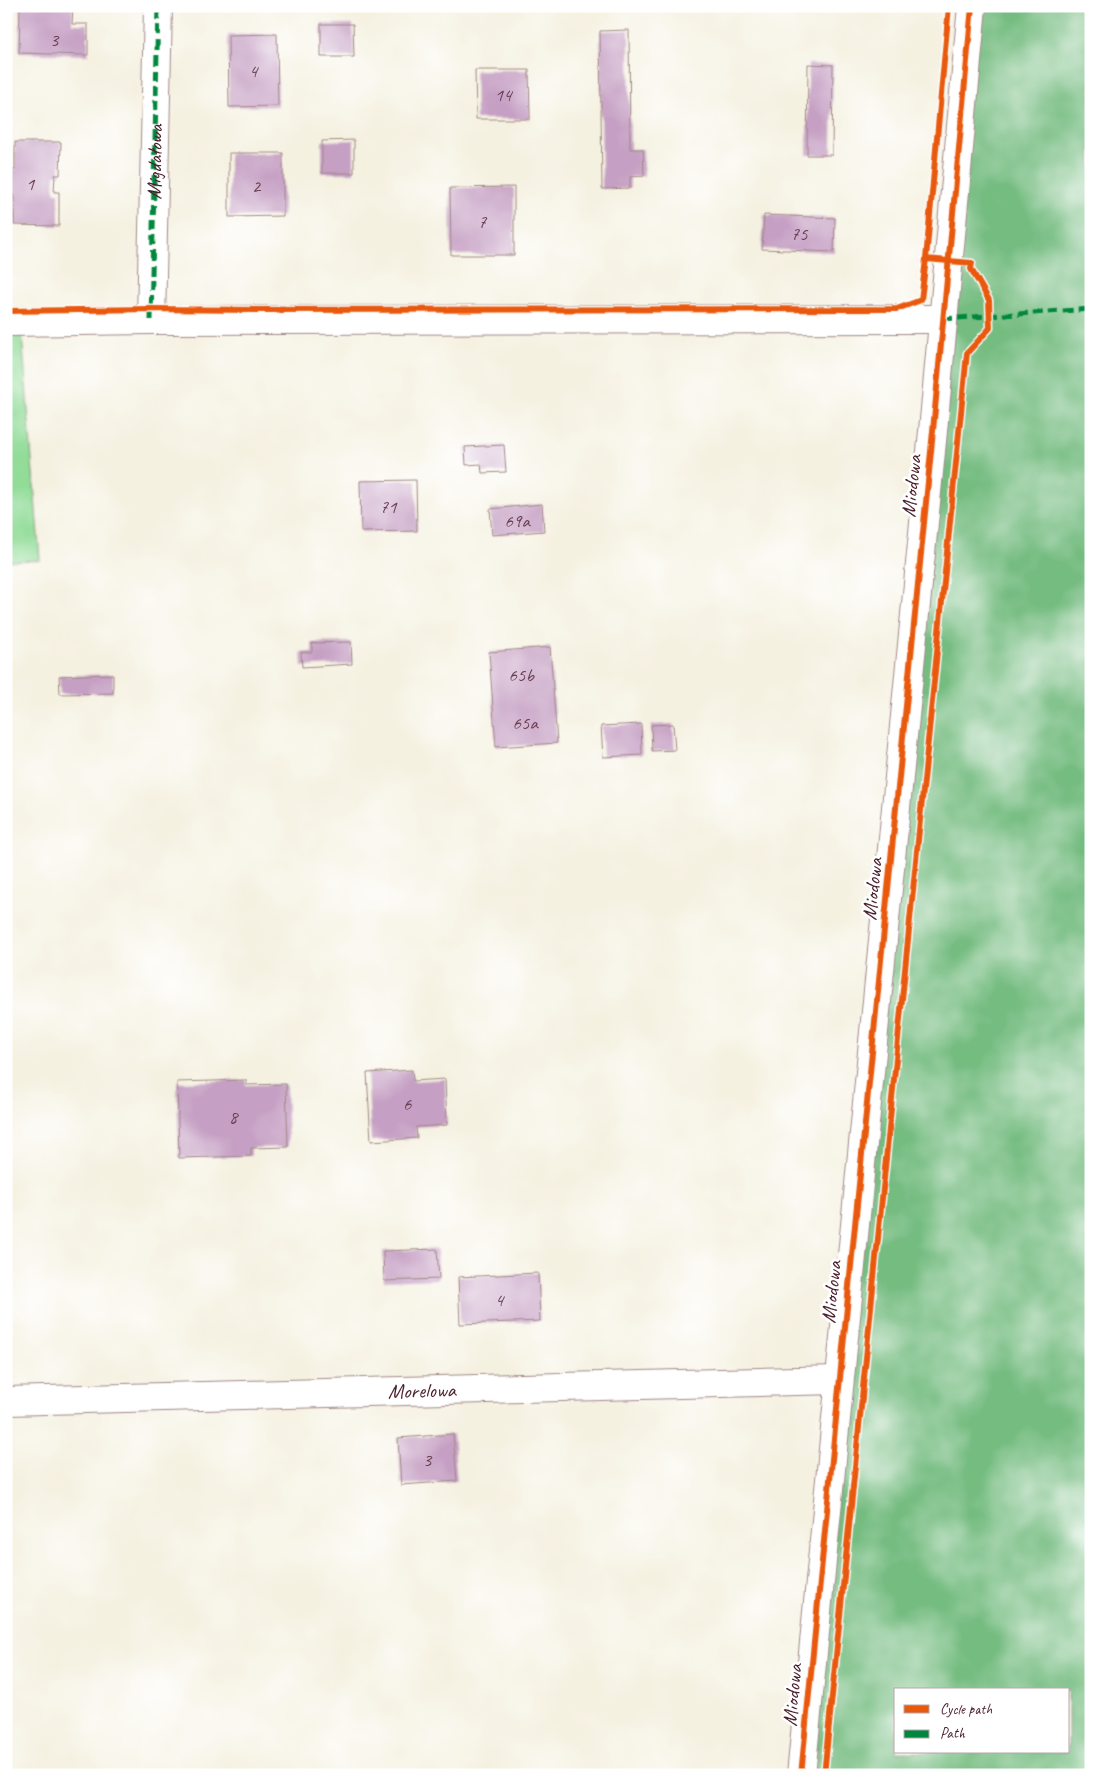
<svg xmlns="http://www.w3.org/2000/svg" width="1097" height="1781" font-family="Caveat,sans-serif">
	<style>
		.green { fill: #92dc98; stroke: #6e7e62 }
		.forest { fill: #75bc80; stroke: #606e56; fill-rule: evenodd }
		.building { fill: #c6a0c4 }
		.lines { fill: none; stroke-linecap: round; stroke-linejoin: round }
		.street-casing { stroke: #a08886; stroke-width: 30 }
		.street { stroke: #fff; stroke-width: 28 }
		.quiet { stroke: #00873e; stroke-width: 5; stroke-dasharray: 10 5; stroke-linecap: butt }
		.cycleway-casing { stroke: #fff; stroke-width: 9 }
		.cycleway { stroke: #e8590c; stroke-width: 6 }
		.labels { text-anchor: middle; stroke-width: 5; stroke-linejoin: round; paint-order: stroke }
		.number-label { font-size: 19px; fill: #693f51 }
		.street-label { font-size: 21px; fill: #4a1f2b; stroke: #fff }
	</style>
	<rect width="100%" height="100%" fill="#fff"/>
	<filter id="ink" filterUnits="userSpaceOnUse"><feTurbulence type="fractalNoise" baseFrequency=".02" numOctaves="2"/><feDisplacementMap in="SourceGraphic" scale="10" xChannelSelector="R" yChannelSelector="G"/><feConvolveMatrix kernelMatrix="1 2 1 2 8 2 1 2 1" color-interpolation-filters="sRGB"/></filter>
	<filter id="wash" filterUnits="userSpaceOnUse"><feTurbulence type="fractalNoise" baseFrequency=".0096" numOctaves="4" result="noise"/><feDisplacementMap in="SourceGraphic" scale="20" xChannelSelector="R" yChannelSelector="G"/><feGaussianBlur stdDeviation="1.12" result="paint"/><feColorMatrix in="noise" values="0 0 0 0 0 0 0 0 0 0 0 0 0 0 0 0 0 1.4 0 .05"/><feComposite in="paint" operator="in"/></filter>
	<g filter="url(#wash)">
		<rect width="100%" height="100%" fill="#f5f1e1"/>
		<path class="green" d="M 6,322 L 21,322 L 40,560 L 6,561 Z"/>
		<path class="forest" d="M 972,6 L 1091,6 L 1091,1775 L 801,1775 ZM 896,1690 L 1068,1690 L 1068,1752 L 896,1752 Z"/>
		<g id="blocks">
			<g class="building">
				<path d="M 20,6 L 73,6 L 72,24 L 88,24 L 88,55 L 19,53 Z"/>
				<path d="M 321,24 L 353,24 L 354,57 L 321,57 Z"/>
				<path d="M 629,30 L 630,149 L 643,149 L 644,176 L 630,177 L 630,188 L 602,189 L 600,31 Z"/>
				<path d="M 277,34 L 278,106 L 229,107 L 228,35 Z"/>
				<path d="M 808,64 L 833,65 L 832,155 L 807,155 Z"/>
				<path d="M 475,70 L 529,70 L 530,119 L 476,119 Z"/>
				<path d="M 354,140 L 354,173 L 322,173 L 322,141 Z"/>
				<path d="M 15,142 L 61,142 L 60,175 L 55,175 L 54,192 L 59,192 L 59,226 L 14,225 L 14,195 L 9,195 L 6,191 L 6,175 L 10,170 L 15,170 Z"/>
				<path d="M 229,153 L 283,153 L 283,216 L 229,217 Z"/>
				<path d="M 514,187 L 514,255 L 451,255 L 450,188 Z"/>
				<path d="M 764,215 L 835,218 L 834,252 L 762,249 Z"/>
				<path d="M 504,445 L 506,472 L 482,473 L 481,464 L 466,465 L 465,447 Z"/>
				<path d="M 416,480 L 417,531 L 361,532 L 360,481 Z"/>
				<path d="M 542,504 L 544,531 L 492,535 L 490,509 Z"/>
				<path d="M 351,642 L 352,664 L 302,667 L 301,652 L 312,652 L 312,643 Z"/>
				<path d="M 550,647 L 557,743 L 496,747 L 489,652 Z"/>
				<path d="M 113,674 L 113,693 L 60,694 L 59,676 Z"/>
				<path d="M 641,724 L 642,755 L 603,757 L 601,726 Z"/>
				<path d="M 673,724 L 675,750 L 652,751 L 651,725 Z"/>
				<path d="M 412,1070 L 413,1081 L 445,1079 L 447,1125 L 416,1127 L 417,1138 L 371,1141 L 367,1073 Z"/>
				<path d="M 246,1080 L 246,1085 L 286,1084 L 288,1147 L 251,1148 L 251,1156 L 179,1158 L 177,1082 Z"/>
				<path d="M 437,1249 L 439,1279 L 384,1281 L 383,1251 Z"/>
				<path d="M 538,1273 L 540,1321 L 460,1324 L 458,1277 Z"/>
				<path d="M 453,1434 L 457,1481 L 401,1485 L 398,1438 Z"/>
			</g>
		</g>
	</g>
	<g filter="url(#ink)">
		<use href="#blocks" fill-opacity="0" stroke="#a08886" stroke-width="1"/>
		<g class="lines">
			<defs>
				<g id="street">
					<path id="s1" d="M 151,320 L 158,6"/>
					<path d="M 6,322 L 151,320 L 943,319"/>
					<path id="s2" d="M 6,1401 L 838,1380"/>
					<path d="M 801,1775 L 933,431 L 972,6"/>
				</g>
			</defs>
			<use href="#street" class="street-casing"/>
			<use href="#street" class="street"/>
			<g class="quiet">
				<path d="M 943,319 L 1091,309"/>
				<path d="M 151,320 L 158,6"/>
			</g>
			<defs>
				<g id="cycleway">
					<path d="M 6,311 L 151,309 L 256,310 L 897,309 L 921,300 L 926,259"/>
					<path d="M 801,1775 L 933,431 L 972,6"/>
					<path d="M 824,1775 L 967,353 L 990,328 L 989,300 L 971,269 L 972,263 L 926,259 L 949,6"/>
				</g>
			</defs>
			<use href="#cycleway" class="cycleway-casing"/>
			<use href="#cycleway" class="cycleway"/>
		</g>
	</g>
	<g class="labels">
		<g class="number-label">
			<text x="54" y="46">3</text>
			<text x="253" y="77">4</text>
			<text x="503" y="101">14</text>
			<text x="30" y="190">1</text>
			<text x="256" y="192">2</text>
			<text x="482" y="228">7</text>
			<text x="799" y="240">75</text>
			<text x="388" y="513">71</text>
			<text x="517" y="527">69a</text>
			<text x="521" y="681">65b</text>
			<text x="525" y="729">65a</text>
			<text x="407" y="1110">6</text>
			<text x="233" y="1123">8</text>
			<text x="499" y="1306">4</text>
			<text x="427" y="1466">3</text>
		</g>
		<g class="street-label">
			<text dy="7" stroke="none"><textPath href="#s1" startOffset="158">Migdałowa</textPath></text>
			<text transform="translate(911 486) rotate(-84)" y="7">Miodowa</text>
			<text transform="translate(872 889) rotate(-84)" y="7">Miodowa</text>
			<text transform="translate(831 1292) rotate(-84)" y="7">Miodowa</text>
			<text dy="7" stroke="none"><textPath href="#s2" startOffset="416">Morelowa</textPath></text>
			<text transform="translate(792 1695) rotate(-85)" y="7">Miodowa</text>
		</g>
	</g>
	<rect width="1097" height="1781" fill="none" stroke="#fff" stroke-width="25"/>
	<rect x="894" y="1688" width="175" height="65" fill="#ffffff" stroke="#b7a5aa"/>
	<rect x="904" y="1705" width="25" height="8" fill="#e8590c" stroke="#b7a5aa"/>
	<text x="940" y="1714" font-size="15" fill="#4a1f2b">Cycle path</text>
	<rect x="904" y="1730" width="25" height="8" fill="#00873e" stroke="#b7a5aa"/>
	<text x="940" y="1738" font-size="15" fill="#4a1f2b">Path</text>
</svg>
